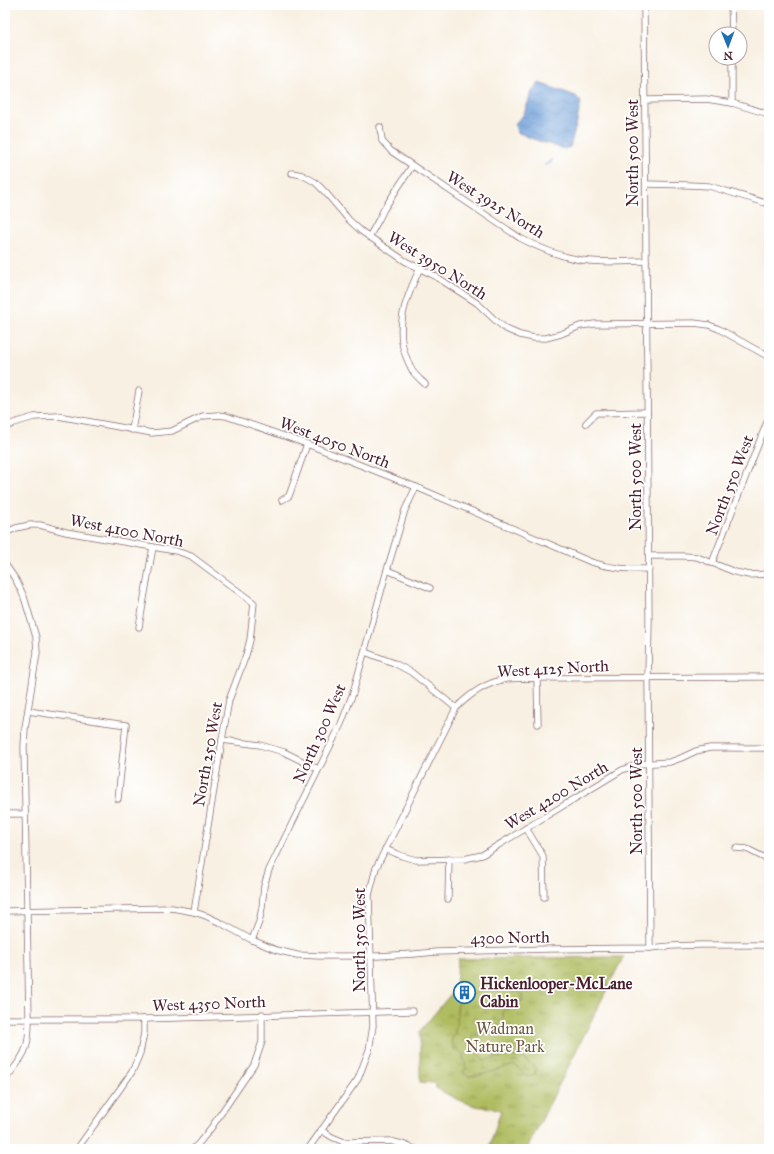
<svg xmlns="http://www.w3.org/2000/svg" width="774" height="1154" font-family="'IM FELL Great Primer',serif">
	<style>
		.grass { fill: url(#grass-tufts); stroke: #7c6e45 }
		.wetland { fill: url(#wetland-marsh); stroke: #7c6e45 }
		.water { fill: url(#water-waves); stroke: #5c5f82 }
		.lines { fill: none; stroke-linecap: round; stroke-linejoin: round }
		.stream { stroke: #6e9fd8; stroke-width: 1.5 }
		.minor-casing { stroke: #87686b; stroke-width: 7 }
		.minor { stroke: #fff; stroke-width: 5.5 }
		.labels { text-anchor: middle; stroke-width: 3.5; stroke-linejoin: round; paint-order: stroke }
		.street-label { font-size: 16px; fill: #4a1f2b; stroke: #fff }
		.poi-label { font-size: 16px; font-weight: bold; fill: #4a1f2b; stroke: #fff; text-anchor: start }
		.park-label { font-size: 16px; fill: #6d563d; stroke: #fff }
	</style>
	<defs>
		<pattern id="grass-tufts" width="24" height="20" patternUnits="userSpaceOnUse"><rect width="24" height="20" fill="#afbc5f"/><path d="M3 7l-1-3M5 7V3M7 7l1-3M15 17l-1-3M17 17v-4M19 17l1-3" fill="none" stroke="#90984f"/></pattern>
		<pattern id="wetland-marsh" width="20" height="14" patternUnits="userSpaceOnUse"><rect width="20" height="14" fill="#afbc5f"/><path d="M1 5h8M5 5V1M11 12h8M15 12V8" fill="none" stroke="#90984f"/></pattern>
		<pattern id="water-waves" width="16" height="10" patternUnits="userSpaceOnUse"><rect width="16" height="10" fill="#6e9fd8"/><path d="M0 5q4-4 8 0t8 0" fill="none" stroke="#5c81af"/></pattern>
	</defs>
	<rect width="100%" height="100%" fill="#fff"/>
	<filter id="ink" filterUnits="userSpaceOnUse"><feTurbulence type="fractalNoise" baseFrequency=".025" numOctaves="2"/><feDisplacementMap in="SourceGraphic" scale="8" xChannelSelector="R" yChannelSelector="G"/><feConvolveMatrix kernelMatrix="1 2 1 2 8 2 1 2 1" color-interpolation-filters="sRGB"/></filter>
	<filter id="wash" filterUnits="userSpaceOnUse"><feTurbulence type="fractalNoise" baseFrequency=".012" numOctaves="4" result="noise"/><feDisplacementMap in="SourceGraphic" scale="16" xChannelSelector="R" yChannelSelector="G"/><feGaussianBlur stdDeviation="0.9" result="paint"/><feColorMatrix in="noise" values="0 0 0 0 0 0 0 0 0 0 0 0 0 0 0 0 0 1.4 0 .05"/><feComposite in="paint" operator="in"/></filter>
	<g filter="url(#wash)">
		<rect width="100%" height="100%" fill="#f8f0e2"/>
		<path class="grass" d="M 624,957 L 618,967 L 527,1149 L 489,1149 L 501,1110 C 493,1107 484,1108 476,1106 C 462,1102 448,1095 436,1088 L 435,1083 L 420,1082 L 420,1031 L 456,988 L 458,959 Z"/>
		<path class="wetland" d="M 516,988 L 522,995 L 522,1001 L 503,1011 C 503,1014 504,1018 502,1020 C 497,1031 483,1034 472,1037 L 469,1044 L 484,1060 L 508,1056 L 522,1057 L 535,1068 L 535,1074 L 531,1077 L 525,1075 L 515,1065 L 480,1075 L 468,1076 L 463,1073 L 466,1067 L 462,1053 L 457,1050 L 454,1050 L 451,1042 C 459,1026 456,1015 458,998 L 483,991 L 503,990 Z"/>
		<path class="water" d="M 539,83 L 576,96 L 581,102 L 576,126 L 570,147 L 564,149 L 530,138 L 517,132 L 515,125 C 517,119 521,119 523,115 C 529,104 529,91 539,83 Z"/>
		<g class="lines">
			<path class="stream" d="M 545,165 L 551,162 L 552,159"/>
		</g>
	</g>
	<g filter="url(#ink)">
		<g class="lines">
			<defs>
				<g id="minor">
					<path d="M 644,5 L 649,621 L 648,678 L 650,948"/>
					<path d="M 731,5 L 732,34"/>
					<path d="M 732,58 L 732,103"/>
					<path d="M 645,100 L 706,99 L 732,103 L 769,114"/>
					<path d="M 380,127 L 382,141 L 391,151 L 520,238 C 543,250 565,259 590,261 C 609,263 628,261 646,261"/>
					<path d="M 292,173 L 302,175 L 315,182 L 326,193 L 349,220 L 361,231 L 405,261 L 435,276 L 477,303 L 495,320 L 506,329 L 520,335 L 534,338 L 546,338 L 561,334 L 580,326 L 595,324 L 694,323 L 709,325 L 719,329 L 769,357"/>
					<path d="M 646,184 L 689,185 L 709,186 L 769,204"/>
					<path d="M 369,237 L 378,221 L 384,209 L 412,166"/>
					<path d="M 420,268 C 407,296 393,328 407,359 C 409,364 411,369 414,373 C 417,377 421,380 425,384"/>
					<path d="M 586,423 L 596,413 L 647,412"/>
					<path d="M 5,428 L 14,423 L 34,417 L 58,416 L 152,433 L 172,431 L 203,416 L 218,415 L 226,416 L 307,444 L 416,487 L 591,562 C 612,569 627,569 649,569"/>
					<path d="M 132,430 L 139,391"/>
					<path d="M 282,500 L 289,496 L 307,444"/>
					<path d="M 5,533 L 16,528 L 30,525 L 40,525 L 66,532 L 176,551 L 191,556 L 254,603 L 250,640 L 246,655 L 229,700 L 222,740 L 194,912"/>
					<path d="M 649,556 L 684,556 L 697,557 L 735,572 L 749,575 L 769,574"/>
					<path d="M 712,563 L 769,417"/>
					<path d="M 5,564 L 16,580 L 24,597 L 36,637 L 37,653 L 25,728 L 24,747 L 29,1019 C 29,1028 29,1039 26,1048 C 22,1060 12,1070 5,1080"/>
					<path d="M 387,570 L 430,588"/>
					<path d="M 139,627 L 153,547"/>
					<path d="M 365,652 L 394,663 L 411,672 L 456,708"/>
					<path d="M 537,678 L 538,724"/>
					<path d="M 28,711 L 126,725 L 118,799"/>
					<path d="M 222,740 L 260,745 L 284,752 L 318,769"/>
					<path d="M 5,814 L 25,814"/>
					<path d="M 526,828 L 543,856 L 544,897"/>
					<path d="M 736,848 L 747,849 L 769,860"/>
					<path d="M 385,849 L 402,856 L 416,860 L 464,859 L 482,855 L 622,770 L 639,764 L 670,762 L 681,758 L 696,751 L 710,748 L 767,748"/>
					<path d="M 448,899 L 449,859"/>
					<path d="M 5,911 L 172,908 L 194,912 L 206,916 L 219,922 L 252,940 L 276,950 L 297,955 L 320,956 L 378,956 L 414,954 L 436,952 L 549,949 L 650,948 L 671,946 L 700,945 L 769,945"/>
					<path d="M 252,940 L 259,922 L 262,908 L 264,886 L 269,870 L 341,724 L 353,693 L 387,570 L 405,510 L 416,487"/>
					<path d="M 5,1019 L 144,1019 L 413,1011"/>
					<path d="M 321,1130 L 332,1137 L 344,1142 L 390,1141 L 402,1144 L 415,1149"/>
					<path d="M 77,1149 L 132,1072 L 140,1053 L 144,1033 L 144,1019"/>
					<path d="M 193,1149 L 199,1143 L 211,1128 L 254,1065 L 262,1042 L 262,1014"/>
					<path d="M 308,1149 L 358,1079 L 369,1050 L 373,1026 L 369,895 L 376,868 L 456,708 C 469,695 483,684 502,680 C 512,677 525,679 537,678 L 769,677"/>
				</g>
			</defs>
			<use href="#minor" class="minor-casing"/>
			<use href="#minor" class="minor"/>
		</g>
	</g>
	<defs>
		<symbol id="building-ring" viewBox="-11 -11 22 22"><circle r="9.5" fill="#fff" stroke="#1f6fb2" stroke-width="1.5"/><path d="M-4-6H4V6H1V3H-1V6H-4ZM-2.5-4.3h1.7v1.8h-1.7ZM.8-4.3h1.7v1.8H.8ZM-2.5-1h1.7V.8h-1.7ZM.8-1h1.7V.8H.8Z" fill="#1f6fb2"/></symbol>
	</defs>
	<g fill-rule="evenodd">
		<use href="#building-ring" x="452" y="980" width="25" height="25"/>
	</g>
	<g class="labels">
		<g class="street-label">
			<text transform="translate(632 153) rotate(-90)" y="6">North 500 West</text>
			<text transform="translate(496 204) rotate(32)" y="6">West 3925 North</text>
			<text transform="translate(438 265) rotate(32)" y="6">West 3950 North</text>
			<text transform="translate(335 442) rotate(21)" y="6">West 4050 North</text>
			<text transform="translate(635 477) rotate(-90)" y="6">North 500 West</text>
			<text transform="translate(729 485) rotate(-69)" y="6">North 550 West</text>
			<text transform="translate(127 530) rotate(11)" y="6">West 4100 North</text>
			<text transform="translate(553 668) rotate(-3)" y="6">West 4125 North</text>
			<text transform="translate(319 733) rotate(-66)" y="6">North 300 West</text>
			<text transform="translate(207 754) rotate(-80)" y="6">North 250 West</text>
			<text transform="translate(556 795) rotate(-31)" y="6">West 4200 North</text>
			<text transform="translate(636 801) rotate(-90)" y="6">North 500 West</text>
			<text transform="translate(510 937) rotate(-1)" y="6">4300 North</text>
			<text transform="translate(359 940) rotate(-90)" y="6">North 350 West</text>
			<text transform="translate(209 1003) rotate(-2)" y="6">West 4350 North</text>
		</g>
		<g class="poi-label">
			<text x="480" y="989">Hickenlooper-McLane<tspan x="480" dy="18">Cabin</tspan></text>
		</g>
		<g class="park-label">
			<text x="505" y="1034">Wadman<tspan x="505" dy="18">Nature Park</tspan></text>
		</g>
	</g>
	<rect width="774" height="1154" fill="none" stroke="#fff" stroke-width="20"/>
	<g transform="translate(728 46) rotate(179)"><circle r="19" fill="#ffffff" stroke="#b7a5aa"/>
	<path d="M0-3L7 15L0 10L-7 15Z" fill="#1f6fb2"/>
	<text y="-6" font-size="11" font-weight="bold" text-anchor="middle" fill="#4a1f2b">N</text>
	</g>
</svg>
